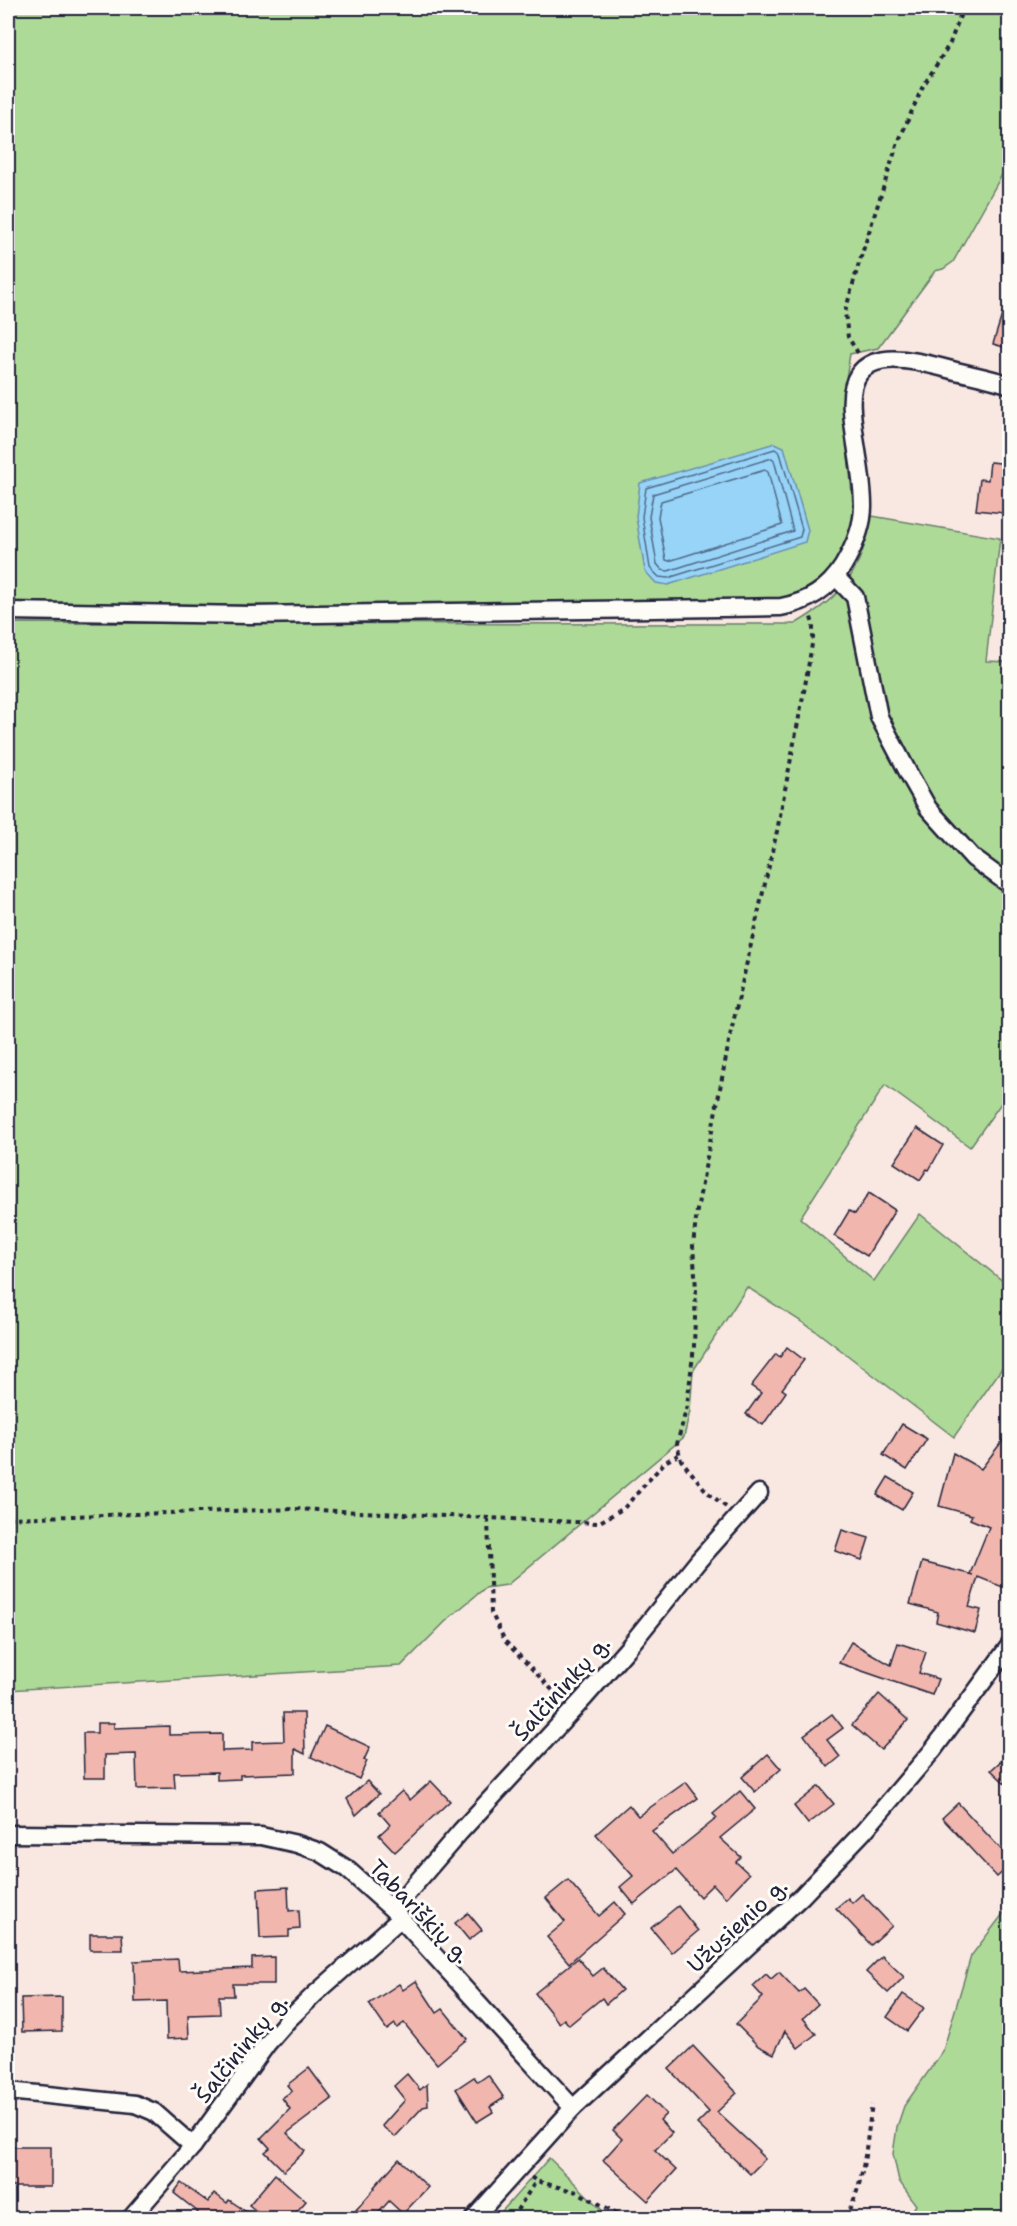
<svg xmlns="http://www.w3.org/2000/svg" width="1017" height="2226" font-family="'Shantell Sans',sans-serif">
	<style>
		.green { fill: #aeda98; stroke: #687e6a; stroke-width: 1.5 }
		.water { fill: #97d4f8; stroke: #688dac; stroke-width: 1.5 }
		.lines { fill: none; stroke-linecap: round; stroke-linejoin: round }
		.shore { stroke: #516987; stroke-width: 1.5 }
		.building { fill: #f1b6ad; stroke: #22223b; stroke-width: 1.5 }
		.street-casing { stroke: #22223b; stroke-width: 21 }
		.path { stroke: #22223b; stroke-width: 4; stroke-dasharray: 4.5 4.5; stroke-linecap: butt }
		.street { stroke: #fdfcf7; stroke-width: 16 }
		.labels { text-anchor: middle; stroke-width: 6; stroke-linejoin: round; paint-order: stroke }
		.street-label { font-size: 22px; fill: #22223b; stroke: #fdfcf7 }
	</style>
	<rect width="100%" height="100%" fill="#f9e7e1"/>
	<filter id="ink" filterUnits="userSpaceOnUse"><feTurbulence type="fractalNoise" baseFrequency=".0167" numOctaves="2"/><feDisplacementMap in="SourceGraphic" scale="12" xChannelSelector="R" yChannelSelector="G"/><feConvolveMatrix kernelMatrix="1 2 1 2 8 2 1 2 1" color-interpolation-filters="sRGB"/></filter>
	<g filter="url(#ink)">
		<g class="green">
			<path d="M 8,8 L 1009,8 L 1009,162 L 953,262 L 943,269 L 935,271 L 878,348 L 850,354 L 843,397 L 854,516 L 843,554 L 827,575 L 809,590 L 779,599 L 296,606 L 8,602 Z"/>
			<path d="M 872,516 L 1000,538 L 986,661 L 1009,662 L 1009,1092 L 970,1147 L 885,1085 L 800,1218 L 874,1281 L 920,1214 L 1009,1286 L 1009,1358 L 954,1437 L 816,1331 L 747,1287 L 693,1371 L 690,1411 L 684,1437 L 507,1585 L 485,1588 L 449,1618 L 401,1666 L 8,1690 L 8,623 L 795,624 C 846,594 859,574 872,516 Z"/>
			<path d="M 1009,1908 L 1009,2218 L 908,2218 L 916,2205 L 899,2181 L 893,2154 L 897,2127 L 904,2106 L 943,2051 L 971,1956 L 1006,1910 Z"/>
			<path d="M 549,2158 L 608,2216 L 613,2218 L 496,2218 Z"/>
		</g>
		<path class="water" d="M 775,443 L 784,447 L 808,530 L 805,542 L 668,585 L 656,583 L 645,571 L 636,517 L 640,483 Z"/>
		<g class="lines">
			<g class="shore">
				<path d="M 775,449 L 780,453 L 802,529 L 800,537 L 668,578 L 659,577 L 650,568 L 642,517 L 646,488 Z"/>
				<path d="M 772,458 L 774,460 L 793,531 L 668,571 L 662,570 L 657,564 L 649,517 L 653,494 Z"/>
				<path d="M 765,470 L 768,472 L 782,525 L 669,561 L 666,560 L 658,517 L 661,501 Z"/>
			</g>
		</g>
		<g class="building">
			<path d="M 1006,302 L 1010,303 L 1010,349 L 993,344 Z"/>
			<path d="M 990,462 L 1010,464 L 1010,486 L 1008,486 L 1004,513 L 976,510 L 980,479 L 988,480 Z"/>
			<path d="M 917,1128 L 943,1145 L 929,1170 L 927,1169 L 920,1180 L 894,1163 Z"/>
			<path d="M 869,1193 L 895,1210 L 867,1256 L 834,1236 L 849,1211 L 855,1214 Z"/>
			<path d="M 787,1347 L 804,1360 L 782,1389 L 786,1392 L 763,1425 L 746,1414 L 761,1393 L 751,1386 L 776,1354 L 780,1357 Z"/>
			<path d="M 902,1424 L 927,1439 L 907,1470 L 883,1455 Z"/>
			<path d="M 1010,1431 L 1010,1590 L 978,1577 L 969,1607 L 981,1610 L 975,1633 L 936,1622 L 938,1612 L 910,1604 L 922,1562 L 973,1575 L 970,1574 L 989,1527 L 970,1519 L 972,1515 L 939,1506 L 953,1453 L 981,1469 Z"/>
			<path d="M 888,1477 L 913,1492 L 902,1510 L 877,1495 Z"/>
			<path d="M 842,1530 L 869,1538 L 862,1560 L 835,1551 Z"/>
			<path d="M 851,1642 L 891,1665 L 898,1643 L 926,1652 L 919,1673 L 938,1679 L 932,1695 L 839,1663 Z"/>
			<path d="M 879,1694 L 908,1720 L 881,1750 L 852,1725 Z"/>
			<path d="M 283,1713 L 304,1713 L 305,1754 L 295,1749 L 295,1773 L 240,1775 L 240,1779 L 217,1780 L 217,1772 L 174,1773 L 175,1788 L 137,1789 L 136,1754 L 105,1755 L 105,1778 L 84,1778 L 83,1733 L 97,1733 L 97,1723 L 114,1723 L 114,1728 L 169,1726 L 169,1735 L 222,1734 L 222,1751 L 252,1750 L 252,1742 L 284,1741 Z"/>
			<path d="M 832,1714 L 843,1728 L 827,1740 L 840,1757 L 828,1767 L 804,1735 Z"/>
			<path d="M 325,1726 L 370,1747 L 364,1760 L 367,1761 L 359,1779 L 311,1757 Z"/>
			<path d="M 1010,1753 L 1010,1788 L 991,1770 Z"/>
			<path d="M 768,1754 L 781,1769 L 755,1792 L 742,1777 Z"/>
			<path d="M 367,1781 L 379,1794 L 356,1815 L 347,1799 Z"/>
			<path d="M 431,1781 L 450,1801 L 395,1852 L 379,1835 L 390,1825 L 379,1812 L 402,1791 L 410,1800 Z"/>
			<path d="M 686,1782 L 698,1798 L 652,1831 L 672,1854 L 717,1818 L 713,1814 L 740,1791 L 755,1809 L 720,1838 L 741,1857 L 736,1862 L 749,1874 L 726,1898 L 713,1884 L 700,1897 L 676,1870 L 634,1904 L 620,1887 L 633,1876 L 596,1834 L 629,1805 L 638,1816 Z"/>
			<path d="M 819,1786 L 834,1804 L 808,1824 L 794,1806 Z"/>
			<path d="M 958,1803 L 1010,1859 L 1010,1865 L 997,1877 L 942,1818 Z"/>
			<path d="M 568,1880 L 599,1916 L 615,1902 L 625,1914 L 569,1963 L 547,1937 L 565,1922 L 546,1898 Z"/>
			<path d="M 288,1887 L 289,1911 L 299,1910 L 300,1929 L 289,1930 L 289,1937 L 260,1938 L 258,1889 Z"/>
			<path d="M 862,1894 L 892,1926 L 871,1945 L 836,1908 L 848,1898 L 852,1903 Z"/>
			<path d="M 678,1906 L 698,1931 L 672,1953 L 651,1928 Z"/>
			<path d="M 468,1913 L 482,1930 L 469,1940 L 455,1923 Z"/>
			<path d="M 90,1934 L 122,1934 L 123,1950 L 90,1950 Z"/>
			<path d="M 882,1956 L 904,1977 L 888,1993 L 866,1972 Z"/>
			<path d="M 274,1957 L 274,1984 L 233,1984 L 234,1996 L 219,1996 L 220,2014 L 188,2015 L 189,2038 L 167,2039 L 166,2001 L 135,2002 L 134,1961 L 178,1959 L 179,1971 L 252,1968 L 252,1958 Z"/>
			<path d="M 578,1958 L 593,1976 L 603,1968 L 622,1990 L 606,2004 L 602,1998 L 569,2025 L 564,2019 L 559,2023 L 535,1993 Z"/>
			<path d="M 779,1972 L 799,1993 L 804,1989 L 818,2004 L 803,2018 L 816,2034 L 798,2048 L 785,2031 L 774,2054 L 758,2046 L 736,2024 L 763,1997 L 753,1986 L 766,1974 L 771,1979 Z"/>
			<path d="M 416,1981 L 437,2013 L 443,2009 L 467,2039 L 437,2064 L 404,2023 L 397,2028 L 395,2024 L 387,2030 L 369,2004 L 399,1984 L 403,1990 Z"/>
			<path d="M 903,1994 L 924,2008 L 907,2031 L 887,2017 Z"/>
			<path d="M 62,1997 L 62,2031 L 22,2032 L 21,1998 Z"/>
			<path d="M 693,2046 L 737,2093 L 717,2112 L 759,2151 L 758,2152 L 765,2159 L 750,2174 L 697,2124 L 709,2112 L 669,2069 Z"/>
			<path d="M 309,2068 L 332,2099 L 287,2133 L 305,2151 L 284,2171 L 265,2152 L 270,2148 L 261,2138 L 290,2109 L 282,2098 L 292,2091 L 287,2085 Z"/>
			<path d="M 407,2074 L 420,2090 L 427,2084 L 428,2106 L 423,2107 L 395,2137 L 382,2126 L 405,2100 L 394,2086 Z"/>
			<path d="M 488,2075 L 504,2098 L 490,2107 L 493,2112 L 477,2122 L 456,2089 L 474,2077 L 478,2082 Z"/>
			<path d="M 647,2095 L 666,2114 L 660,2120 L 672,2133 L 655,2150 L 676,2170 L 648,2201 L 603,2160 L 622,2139 L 613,2130 Z"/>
			<rect x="8" y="2147" width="43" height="40"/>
			<path d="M 399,2159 L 428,2187 L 403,2214 L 389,2201 L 374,2218 L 366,2218 L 356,2210 L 375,2188 L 374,2187 Z"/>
			<path d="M 275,2174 L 306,2201 L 291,2218 L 265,2218 L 249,2205 Z"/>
			<path d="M 181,2183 L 208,2202 L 214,2193 L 227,2203 L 229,2200 L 256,2218 L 193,2218 L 198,2212 L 174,2193 Z"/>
		</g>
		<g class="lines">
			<defs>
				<g id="street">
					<path d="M 836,577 L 855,597 L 879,717 L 910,776 L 928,808 L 973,858 L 1010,885"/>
					<path d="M 8,611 L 250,615 L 781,607 C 808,602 828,590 843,566 C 853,549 863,526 863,506 C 863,474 854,443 852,411 C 846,341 910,359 952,370 C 971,375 991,378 1010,385"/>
					<path d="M 8,1834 L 261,1836 L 297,1844 L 320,1852 L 347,1869 L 393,1910 L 573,2108"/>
					<path d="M 393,1910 L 460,1832 L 585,1697 L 628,1648 L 699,1560 L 759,1493"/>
					<path d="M 8,2091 L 135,2104 L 154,2112 L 193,2146"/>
					<path d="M 131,2218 L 193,2146 L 267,2044 L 288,2020 L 315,1994 L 400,1919"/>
					<path d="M 474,2218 L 573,2108 L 801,1897 L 864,1831 L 933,1750 L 1010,1645"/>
				</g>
			</defs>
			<use href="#street" class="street-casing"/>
			<g class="path">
				<path d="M 858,353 L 848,337 L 845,312 L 859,263 L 897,145 L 922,88 L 950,43 L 963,8"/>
				<path d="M 726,1507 L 707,1492 L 681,1460 L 677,1444 L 687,1406 L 694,1346 L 696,1289 L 693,1246 L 697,1210 L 730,1036 L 777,831 L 805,686 L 813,638 L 813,624 L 810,614"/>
				<path d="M 8,1518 L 295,1509 L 598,1523 L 624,1508 L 665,1462 L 680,1454"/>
				<path d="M 488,1519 L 491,1612 L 505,1641 L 561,1699"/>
				<path d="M 531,2177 L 536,2181 L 577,2192 L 626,2218"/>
				<path d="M 512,2218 L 536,2181"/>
				<path d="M 845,2218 C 865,2185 866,2142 872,2105"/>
			</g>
			<use href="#street" class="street"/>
		</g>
	</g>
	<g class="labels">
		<g class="street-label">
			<text transform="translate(561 1688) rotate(-48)" y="8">Šalčininkų g.</text>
			<text transform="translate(420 1911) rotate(46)" y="8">Tabariškių g.</text>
			<text transform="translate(737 1925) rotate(-43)" y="8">Užusienio g.</text>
			<text transform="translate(241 2048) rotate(-51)" y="8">Šalčininkų g.</text>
		</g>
	</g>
	<rect width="1017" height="2226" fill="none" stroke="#fdfcf7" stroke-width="30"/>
	<rect x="15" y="15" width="987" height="2196" fill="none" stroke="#22223b" stroke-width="2" filter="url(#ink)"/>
</svg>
